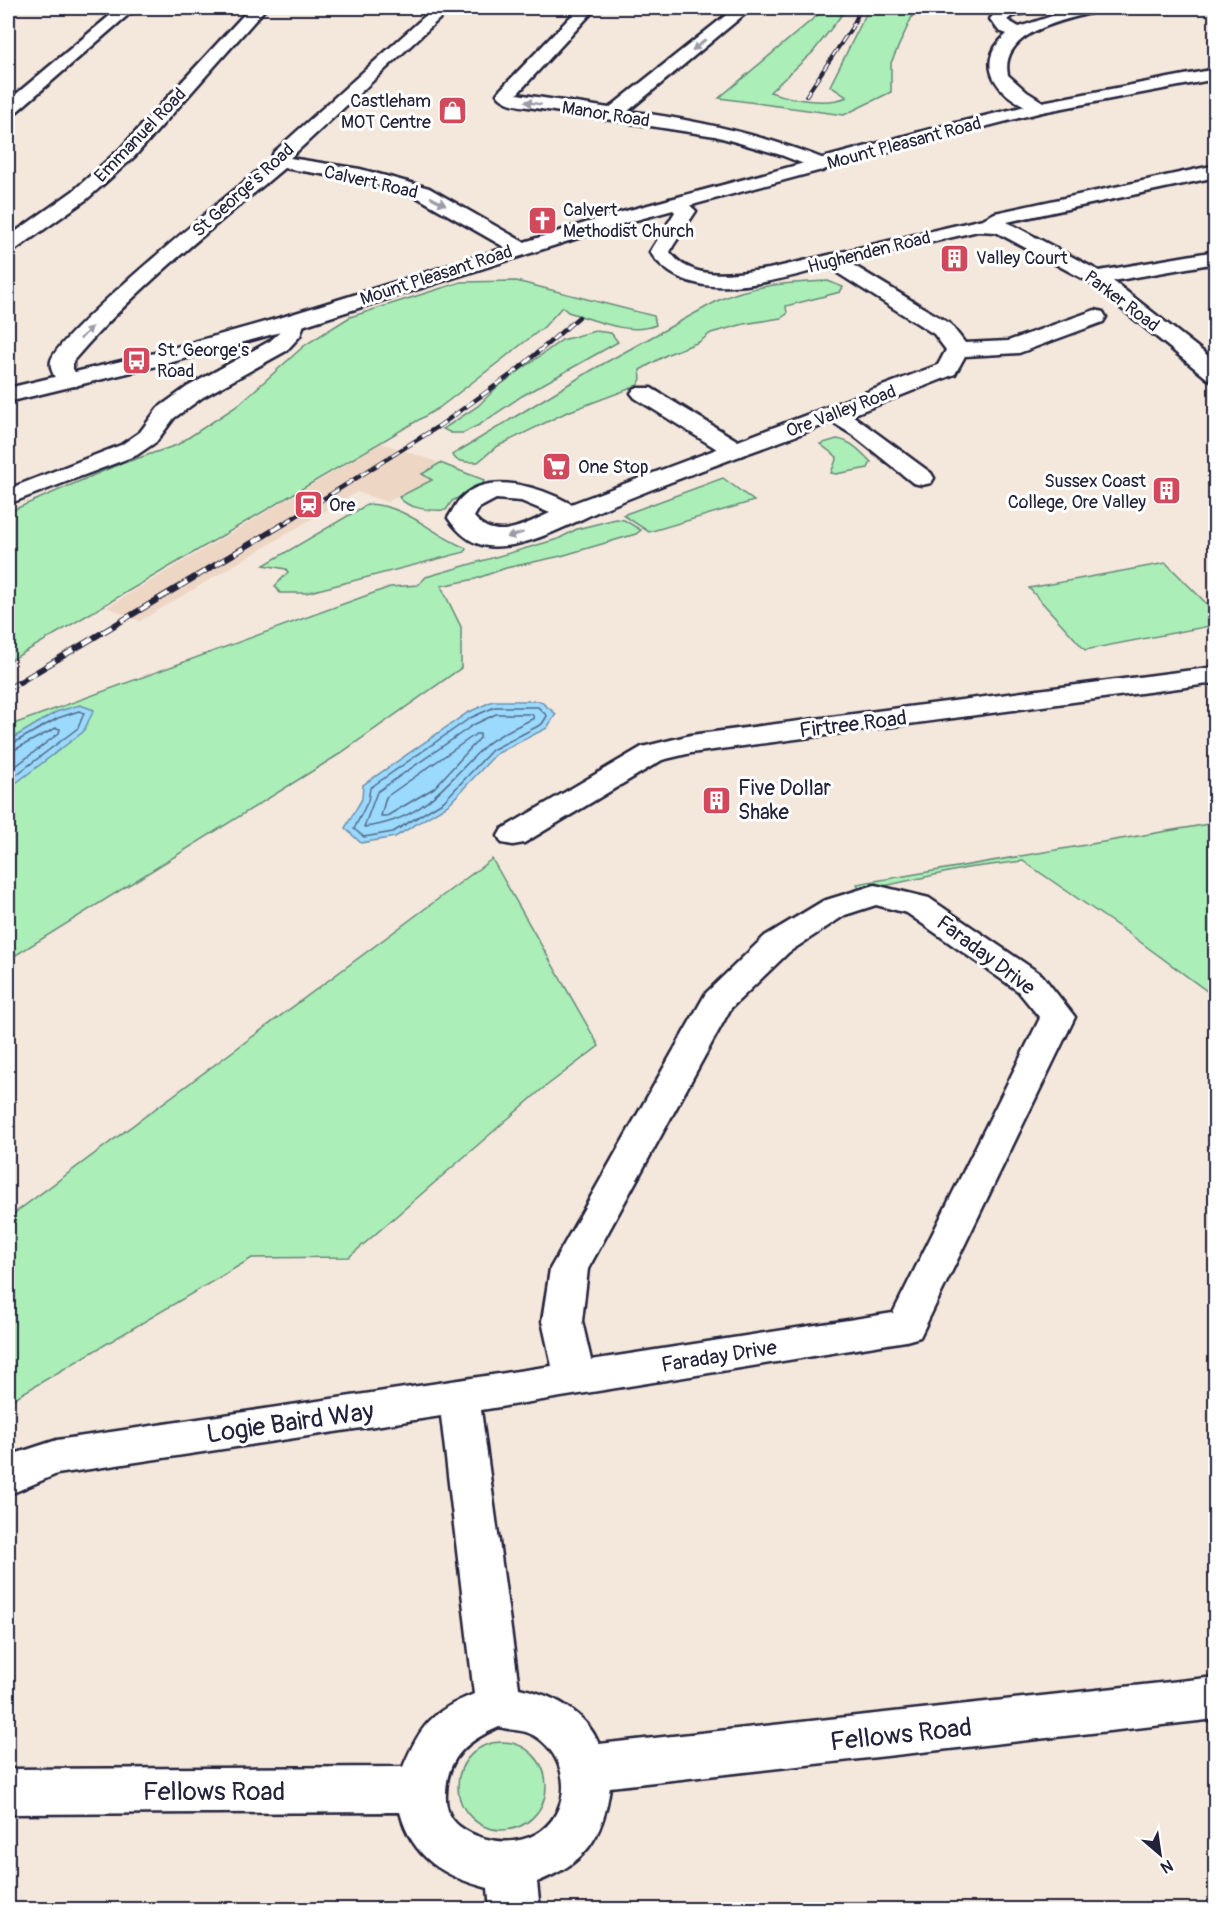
<svg xmlns="http://www.w3.org/2000/svg" width="1223" height="1917" font-family="Pangolin,sans-serif">
	<style>
		.built { fill: #edd6c4 }
		.green { fill: #abeeb7; stroke: #668879; stroke-width: 1.5 }
		.water { fill: #9bd9fd; stroke: #6b90af; stroke-width: 1.5 }
		.lines { fill: none; stroke-linecap: round; stroke-linejoin: round }
		.shore { stroke: #526b89; stroke-width: 1.5 }
		.minor-casing { stroke: #22223b; stroke-width: 5 }
		.tertiary-casing { stroke: #22223b; stroke-width: 5 }
		.minor { fill: #fff; fill-rule: evenodd }
		.tertiary { fill: #fff; fill-rule: evenodd }
		.rail-far2-casing { stroke: #22223b; stroke-width: 4 }
		.rail-far1-casing { stroke: #22223b; stroke-width: 4.5 }
		.rail-casing { stroke: #22223b; stroke-width: 6 }
		.rail-far2 { stroke: #fff; stroke-width: 2; stroke-dasharray: 8; stroke-linecap: butt }
		.rail-far1 { stroke: #fff; stroke-width: 3; stroke-dasharray: 9; stroke-linecap: butt }
		.rail { stroke: #fff; stroke-width: 4; stroke-dasharray: 11; stroke-linecap: butt }
		.oneway { fill: #9c9ca7 }
		.labels { text-anchor: middle; stroke-width: 6; stroke-linejoin: round; paint-order: stroke }
		.far-poi-label { font-size: 18px; fill: #22223b; stroke: #fff; text-anchor: start }
		.far-street-label { font-size: 18px; fill: #22223b; stroke: #fff }
		.street-label { font-size: 21px; fill: #22223b; stroke: #fff }
		.poi-label { font-size: 21px; fill: #22223b; stroke: #fff; text-anchor: start }
		.near-street-label { font-size: 26px; fill: #22223b; stroke: #fff }
	</style>
	<rect width="100%" height="100%" fill="#f4e7dc"/>
	<filter id="ink" filterUnits="userSpaceOnUse"><feTurbulence type="fractalNoise" baseFrequency=".0167" numOctaves="2"/><feDisplacementMap in="SourceGraphic" scale="12" xChannelSelector="R" yChannelSelector="G"/><feConvolveMatrix kernelMatrix="1 2 1 2 8 2 1 2 1" color-interpolation-filters="sRGB"/></filter>
	<g filter="url(#ink)">
		<path class="built" d="M 382,443 L 440,463 L 423,474 L 433,479 L 387,502 L 357,492 L 140,621 L 107,607 Z"/>
		<g class="green">
			<path d="M 826,8 L 847,8 L 813,52 L 770,92 C 790,99 826,106 847,97 L 830,86 L 869,8 L 919,8 L 915,10 L 891,63 L 891,92 L 844,115 L 719,98 Z"/>
			<path d="M 516,281 L 654,316 L 656,325 C 629,336 595,320 568,312 L 562,307 L 544,327 L 439,408 L 8,662 L 8,512 L 115,466 L 177,445 L 237,406 L 305,345 L 350,317 L 461,282 Z"/>
			<path d="M 828,281 L 843,287 L 840,292 L 786,306 L 787,314 L 781,318 L 744,324 L 711,333 L 699,342 L 668,354 L 640,370 L 641,379 L 637,386 L 565,413 L 496,447 L 478,462 L 466,462 L 457,460 L 452,455 L 592,370 L 719,300 C 754,284 790,283 828,281 Z"/>
			<path d="M 595,331 L 611,333 L 618,342 L 522,396 L 479,425 L 463,433 L 451,433 L 443,429 L 478,406 L 497,387 L 562,340 Z"/>
			<path d="M 837,439 C 852,441 861,452 871,462 L 868,468 L 836,474 L 831,473 L 837,457 L 820,444 Z"/>
			<path d="M 440,463 L 484,480 L 483,484 L 452,501 L 446,510 C 432,511 407,509 399,497 L 432,480 L 422,474 Z"/>
			<path d="M 723,478 L 754,501 L 649,532 L 623,515 Z"/>
			<path d="M 368,504 C 407,505 431,534 466,548 L 465,552 L 306,593 L 280,593 L 275,586 L 288,572 L 286,569 L 264,565 Z"/>
			<path d="M 616,519 L 624,520 L 641,530 L 636,534 L 561,556 L 506,568 L 475,579 L 441,586 L 461,627 L 461,668 L 338,755 L 8,960 L 8,726 L 390,587 L 418,585 L 426,577 L 558,539 L 577,529 Z"/>
			<path d="M 1166,563 L 1215,612 L 1215,625 L 1085,650 L 1029,588 Z"/>
			<path d="M 1215,823 L 1215,994 L 1207,991 L 1128,933 L 1023,861 L 967,868 L 861,891 L 857,884 Z"/>
			<path d="M 492,859 L 599,1046 L 541,1090 L 349,1257 L 252,1258 L 8,1402 L 8,1218 Z"/>
			<circle cx="502" cy="1786" r="44"/>
		</g>
		<g class="water">
			<path d="M 493,701 L 540,701 L 556,714 L 547,728 L 496,754 L 448,805 L 395,837 L 361,843 L 345,828 L 362,799 L 363,785 L 467,713 Z"/>
			<path d="M 80,705 L 94,710 L 83,732 L 8,789 L 8,741 L 56,712 Z"/>
		</g>
		<g class="lines">
			<g class="shore">
				<path d="M 495,707 L 538,707 L 547,716 L 542,724 L 492,750 L 444,801 L 393,832 L 364,837 L 354,829 L 368,801 L 370,788 L 470,718 Z"/>
				<path d="M 496,714 L 532,714 L 534,718 C 519,726 498,734 485,746 C 444,784 425,820 364,827 L 377,792 L 473,725 Z"/>
				<path d="M 476,734 L 480,734 L 480,738 L 434,788 L 387,816 L 381,816 L 386,797 Z"/>
				<path d="M 8,746 L 58,718 L 79,711 L 84,713 L 78,728 L 8,781"/>
				<path d="M 8,753 L 56,728 L 60,729 L 59,733 L 8,772"/>
			</g>
			<defs>
				<g id="minor">
					<path d="M 119,8 L 136,8 L 14,114 L 8,115 L 8,101 Z"/>
					<path d="M 250,8 L 266,8 L 134,157 L 87,199 L 15,250 L 8,252 L 8,237 L 73,191 L 120,149 Z"/>
					<path d="M 434,8 L 451,8 L 290,158 L 360,169 L 429,188 L 527,244 L 530,248 L 527,252 L 513,252 L 415,196 L 358,180 L 284,168 C 213,228 133,290 73,361 L 73,369 L 80,381 L 77,386 L 61,386 C 56,379 49,370 51,361 C 57,333 238,187 271,160 L 274,152 Z"/>
					<path d="M 579,8 L 596,8 L 517,94 L 609,108 L 735,8 L 752,8 L 628,111 C 697,120 764,135 829,161 L 832,165 L 822,171 L 781,155 L 715,136 L 528,107 C 516,105 504,104 497,94 L 500,90 Z"/>
					<path d="M 1036,8 L 1034,11 L 1012,16 L 1007,20 L 1019,27 L 1076,8 L 1100,8 L 1098,11 C 1066,20 999,31 1008,75 L 1027,92 L 1051,107 L 1042,112 C 1005,103 968,67 1007,34 L 999,31 L 990,19 C 1001,4 1019,6 1036,8 Z"/>
					<path d="M 1216,165 L 1216,177 L 1007,222 L 1099,271 L 1216,251 L 1216,263 L 1113,281 L 1216,362 L 1216,381 L 1208,379 L 1089,282 L 996,232 L 978,231 L 848,262 L 950,324 L 965,343 L 1008,341 L 1095,310 L 1103,312 L 1106,317 L 1103,322 L 1019,353 L 965,356 L 955,374 L 852,415 L 931,473 L 934,478 L 931,483 L 922,485 L 913,483 L 853,435 L 832,422 C 759,450 685,475 613,505 C 578,519 526,551 488,546 C 470,544 458,532 448,518 C 452,512 456,503 461,498 C 489,470 542,488 571,504 L 717,449 L 635,398 L 631,393 L 635,388 L 651,388 L 738,441 L 938,365 L 946,350 L 934,334 L 828,267 C 771,281 689,309 650,252 L 675,212 L 666,203 L 669,199 L 683,199 L 696,211 L 673,246 L 670,252 C 693,283 736,273 769,269 L 983,219 L 995,213 ZM 496,499 L 521,501 L 550,513 C 525,524 496,543 474,517 L 479,508 Z"/>
					<path d="M 294,314 L 302,316 L 305,321 L 300,336 L 286,351 L 203,397 L 174,418 L 156,442 L 137,455 L 8,504 L 8,489 L 121,445 L 140,432 L 158,408 L 187,387 L 270,341 L 279,333 L 286,316 Z"/>
					<path d="M 1216,667 L 1216,683 L 691,753 L 662,760 L 524,843 L 513,845 L 502,843 L 498,836 L 502,829 L 642,747 L 691,735 Z"/>
					<path d="M 875,885 L 929,898 L 1042,975 L 1075,1017 L 920,1337 L 906,1341 L 481,1410 L 519,1688 C 553,1695 585,1711 599,1744 L 1216,1677 L 1216,1719 L 610,1787 C 603,1839 585,1863 537,1882 L 540,1910 L 490,1910 L 488,1888 C 445,1877 412,1858 400,1812 L 8,1814 L 8,1769 L 403,1767 C 420,1726 432,1711 474,1694 L 441,1416 L 57,1474 L 8,1495 L 8,1456 L 57,1440 L 552,1366 L 542,1321 L 550,1269 L 706,993 L 765,936 L 823,901 ZM 876,905 L 907,913 L 1018,991 L 1040,1018 L 893,1313 L 591,1360 L 582,1321 L 588,1269 L 731,1008 L 789,952 L 845,915 ZM 499,1727 C 507,1729 517,1730 526,1732 C 555,1742 571,1779 559,1807 C 543,1849 489,1849 459,1826 C 449,1818 445,1806 446,1793 C 447,1757 467,1741 499,1727 Z"/>
				</g>
				<path id="tertiary" d="M 1216,69 L 1216,79 L 1042,112 L 941,138 L 625,223 L 302,326 L 169,363 L 8,402 L 8,388 L 155,353 L 286,316 L 611,215 L 927,130 L 1042,102 Z"/>
			</defs>
			<use href="#minor" class="minor-casing"/>
			<use href="#tertiary" class="tertiary-casing"/>
			<use href="#minor" class="minor"/>
			<use href="#tertiary" class="tertiary"/>
			<defs>
				<path id="rail-far2" d="M 806,96 L 852,27 L 861,8"/>
				<path id="rail-far1" d="M 285,523 L 439,426 L 516,371 L 579,317"/>
				<path id="rail" d="M 8,689 L 287,522"/>
			</defs>
			<use href="#rail-far2" class="rail-far2-casing"/>
			<use href="#rail-far1" class="rail-far1-casing"/>
			<use href="#rail" class="rail-casing"/>
			<use href="#rail-far2" class="rail-far2"/>
			<use href="#rail-far1" class="rail-far1"/>
			<use href="#rail" class="rail"/>
		</g>
		<defs><path id="oneway-solid" d="M-6-.8H1V-3.2L6.5 0L1 3.2V.8H-6Z" transform="scale(1.5)"/></defs>
		<g class="oneway">
			<use href="#oneway-solid" transform="translate(699 45) rotate(141)"/>
			<use href="#oneway-solid" transform="translate(533 103) rotate(-170)"/>
			<use href="#oneway-solid" transform="translate(438 201) rotate(27)"/>
			<use href="#oneway-solid" transform="translate(86 333) rotate(-46)"/>
			<use href="#oneway-solid" transform="translate(515 535) rotate(163)"/>
		</g>
	</g>
	<defs>
		<symbol id="shop-square" viewBox="-11 -11 22 22"><rect x="-9" y="-9" width="18" height="18" rx="4" fill="#d1495b" stroke="#fff"/><path d="M-5-2.5h2.3a2.7 3.5 0 0 1 5.4 0H5L5.5 6h-11ZM-1.5-2.5h3a1.5 2.3 0 0 0-3 0Z" fill="#fff"/></symbol>
		<symbol id="church-square" viewBox="-11 -11 22 22"><rect x="-9" y="-9" width="18" height="18" rx="4" fill="#d1495b" stroke="#fff"/><path d="M-1.2-6h2.4v3.5h3.3v2.4h-3.3V6h-2.4V-.1h-3.3v-2.4h3.3Z" fill="#fff"/></symbol>
		<symbol id="building-square" viewBox="-11 -11 22 22"><rect x="-9" y="-9" width="18" height="18" rx="4" fill="#d1495b" stroke="#fff"/><path d="M-4-6H4V6H1V3H-1V6H-4ZM-2.5-4.3h1.7v1.8h-1.7ZM.8-4.3h1.7v1.8H.8ZM-2.5-1h1.7V.8h-1.7ZM.8-1h1.7V.8H.8Z" fill="#fff"/></symbol>
		<symbol id="bus-square" viewBox="-11 -11 22 22"><rect x="-9" y="-9" width="18" height="18" rx="4" fill="#d1495b" stroke="#fff"/><path d="M-5-6H5V4H4V6H2V4H-2V6H-4V4H-5ZM-3.5-4V0h7V-4ZM-3.5 1.2v1.5H-2V1.2ZM2 1.2v1.5H3.5V1.2Z" fill="#fff"/></symbol>
		<symbol id="supermarket-square" viewBox="-11 -11 22 22"><rect x="-9" y="-9" width="18" height="18" rx="4" fill="#d1495b" stroke="#fff"/><path d="M-6-5.5h2.5l.6 2H6L4.5 2H-2.5L-4.4-4H-6ZM-1.5 3.2a1.3 1.3 0 1 0 .1 0ZM3 3.2a1.3 1.3 0 1 0 .1 0Z" fill="#fff"/></symbol>
		<symbol id="station-square" viewBox="-11 -11 22 22"><rect x="-9" y="-9" width="18" height="18" rx="4" fill="#d1495b" stroke="#fff"/><path d="M-3-6H3Q5-6 5-4V2Q5 4 3 4L4.5 6H3L1.5 4h-3L-3 6H-4.5L-3 4Q-5 4-5 2V-4Q-5-6-3-6ZM-3.5-4v3h7v-3ZM-3.5 1v1.5H-2V1ZM2 1v1.5H3.5V1Z" fill="#fff"/></symbol>
	</defs>
	<g fill-rule="evenodd">
		<use href="#shop-square" x="436" y="94" width="33" height="33"/>
		<use href="#church-square" x="526" y="204" width="33" height="33"/>
		<use href="#building-square" x="938" y="242" width="33" height="33"/>
		<use href="#bus-square" x="120" y="344" width="33" height="33"/>
		<use href="#supermarket-square" x="540" y="450" width="33" height="33"/>
		<use href="#building-square" x="1150" y="474" width="33" height="33"/>
		<use href="#station-square" x="292" y="488" width="33" height="33"/>
		<use href="#building-square" x="700" y="784" width="33" height="33"/>
	</g>
	<g class="labels">
		<g class="far-poi-label">
			<text x="431" y="107" text-anchor="end">Castleham<tspan x="431" dy="21">MOT Centre</tspan></text>
			<text x="563" y="216">Calvert<tspan x="563" dy="21">Methodist Church</tspan></text>
			<text x="976" y="264">Valley Court</text>
			<text x="157" y="356">St. George's<tspan x="157" dy="21">Road</tspan></text>
			<text x="578" y="473">One Stop</text>
			<text x="1146" y="487" text-anchor="end">Sussex Coast<tspan x="1146" dy="21">College, Ore Valley</tspan></text>
			<text x="329" y="511">Ore</text>
		</g>
		<g class="far-street-label">
			<text transform="translate(606 114) rotate(9)" y="6">Manor Road</text>
			<text transform="translate(140 135) rotate(-46)" y="6">Emmanuel Road</text>
			<text transform="translate(904 143) rotate(-15)" y="6">Mount Pleasant Road</text>
			<text transform="translate(371 182) rotate(13)" y="6">Calvert Road</text>
			<text transform="translate(243 190) rotate(-42)" y="6">St George's Road</text>
			<text transform="translate(869 252) rotate(-14)" y="6">Hughenden Road</text>
			<text transform="translate(436 275) rotate(-18)" y="6">Mount Pleasant Road</text>
			<text transform="translate(1122 301) rotate(37)" y="6">Parker Road</text>
			<text transform="translate(841 411) rotate(-21)" y="6">Ore Valley Road</text>
		</g>
		<g class="street-label">
			<text transform="translate(853 724) rotate(-7)" y="7">Firtree Road</text>
			<text transform="translate(986 955) rotate(37)" y="7">Faraday Drive</text>
			<text transform="translate(719 1356) rotate(-9)" y="7">Faraday Drive</text>
		</g>
		<g class="poi-label">
			<text x="738" y="795">Five Dollar<tspan x="738" dy="24">Shake</tspan></text>
		</g>
		<g class="near-street-label">
			<text transform="translate(290 1422) rotate(-8)" y="9">Logie Baird Way</text>
			<text transform="translate(901 1734) rotate(-6)" y="9">Fellows Road</text>
			<text x="214" y="1800">Fellows Road</text>
		</g>
	</g>
	<rect width="1223" height="1917" fill="none" stroke="#fff" stroke-width="30"/>
	<rect x="15" y="15" width="1193" height="1887" fill="none" stroke="#22223b" stroke-width="2" filter="url(#ink)"/>
	<g transform="translate(1160 1854) rotate(151)" stroke="#ffffff" stroke-width="4.5" paint-order="stroke">
	<path d="M0-4.5L10 22L0 15L-10 22Z" fill="#22223b"/>
	<text y="-9" font-size="16" font-weight="bold" text-anchor="middle" fill="#22223b">N</text>
	</g>
</svg>
